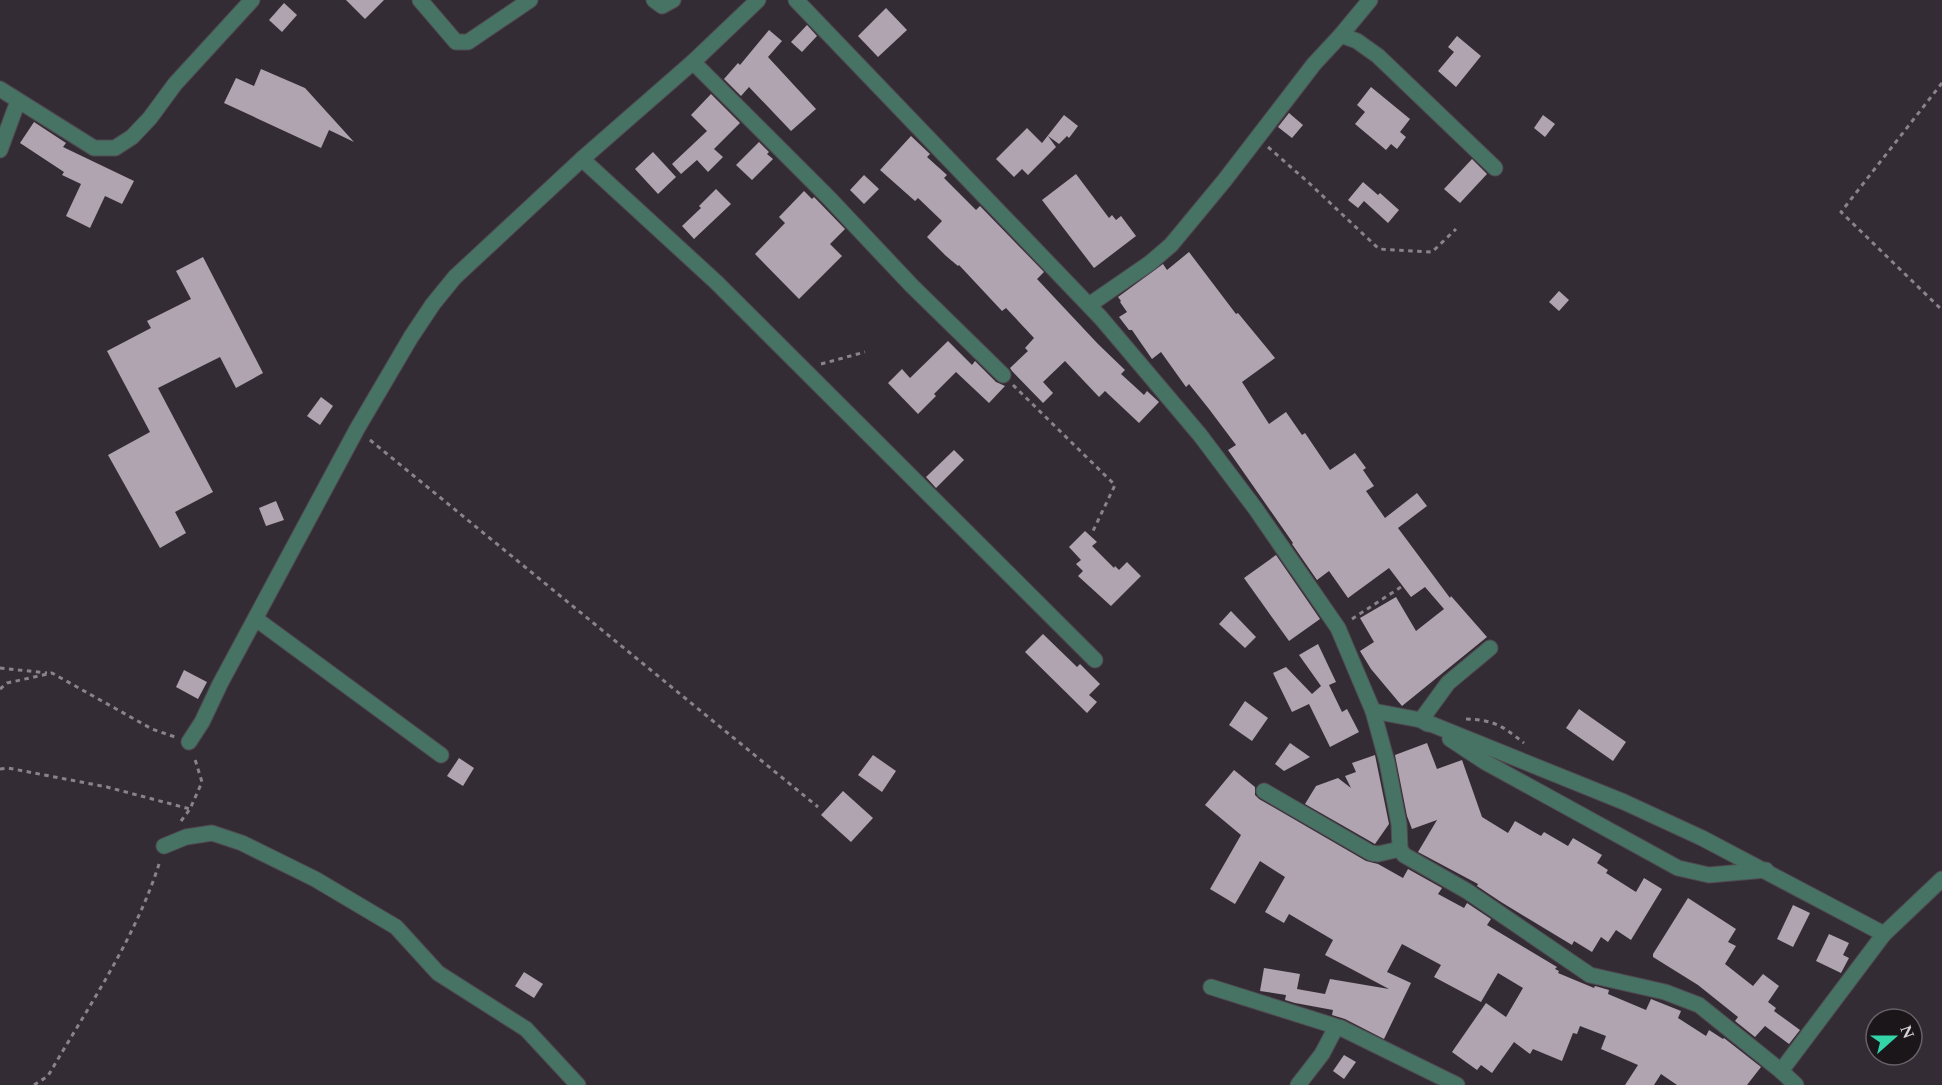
<svg xmlns="http://www.w3.org/2000/svg" width="1942" height="1085" font-family="Spectral,serif">
	<style>
		.building { fill: #afa4b0 }
		.lines { fill: none; stroke-linecap: round; stroke-linejoin: round }
		.minor-casing { stroke: #514a52; stroke-width: 17 }
		.path { stroke: #8a838b; stroke-width: 3; stroke-dasharray: 4.5 4.5; stroke-linecap: butt }
		.minor { stroke: #467363; stroke-width: 15 }
	</style>
	<rect width="100%" height="100%" fill="#342c35"/>
	<g class="building">
		<path d="M 346,0 L 384,0 L 365,19 Z"/>
		<path d="M 284,3 L 297,15 L 282,32 L 269,20 Z"/>
		<path d="M 886,8 L 907,30 L 878,57 L 858,36 Z"/>
		<path d="M 807,25 L 817,36 L 802,52 L 791,42 Z"/>
		<path d="M 769,30 L 782,41 L 768,57 L 816,109 L 791,131 L 749,87 L 741,96 L 724,79 L 738,63 L 740,65 Z"/>
		<path d="M 1457,36 L 1481,56 L 1456,87 L 1438,71 L 1454,52 L 1448,47 Z"/>
		<path d="M 261,69 L 305,88 L 354,142 L 329,130 L 321,148 L 224,103 L 236,78 L 254,86 Z"/>
		<path d="M 1371,87 L 1410,119 L 1400,132 L 1406,137 L 1397,149 L 1391,144 L 1386,150 L 1355,124 L 1365,112 L 1357,105 Z"/>
		<path d="M 711,94 L 740,123 L 714,149 L 723,157 L 708,172 L 697,160 L 681,174 L 672,164 L 707,131 L 691,115 Z"/>
		<path d="M 1289,113 L 1303,125 L 1292,138 L 1278,127 Z"/>
		<path d="M 1064,115 L 1078,126 L 1069,138 L 1067,136 L 1059,144 L 1048,136 L 1056,147 L 1028,175 L 1022,169 L 1014,177 L 996,159 L 1027,128 L 1042,143 Z"/>
		<path d="M 1543,115 L 1555,124 L 1545,137 L 1534,128 Z"/>
		<path d="M 34,122 L 66,143 L 63,147 L 134,181 L 122,204 L 105,196 L 90,228 L 66,216 L 81,184 L 62,175 L 64,172 L 20,143 Z"/>
		<path d="M 911,136 L 930,154 L 927,157 L 947,175 L 944,178 L 976,210 L 980,206 L 1044,272 L 1037,279 L 1098,344 L 1125,370 L 1121,374 L 1144,395 L 1147,391 L 1159,402 L 1139,423 L 1105,391 L 1099,397 L 1065,361 L 1043,382 L 1053,393 L 1043,403 L 1012,371 L 1010,368 L 1028,351 L 1025,348 L 1034,338 L 1006,308 L 1002,311 L 959,265 L 958,266 L 946,256 L 927,237 L 942,221 L 918,198 L 915,201 L 880,170 Z"/>
		<path d="M 759,142 L 769,152 L 767,154 L 773,159 L 752,180 L 736,165 Z"/>
		<path d="M 653,152 L 676,177 L 658,194 L 635,169 Z"/>
		<path d="M 1472,159 L 1487,174 L 1460,203 L 1444,189 Z"/>
		<path d="M 1076,174 L 1109,218 L 1112,215 L 1116,220 L 1121,216 L 1136,236 L 1094,268 L 1042,200 Z"/>
		<path d="M 864,175 L 879,189 L 864,204 L 850,190 Z"/>
		<path d="M 1363,182 L 1378,195 L 1380,193 L 1399,210 L 1388,223 L 1364,201 L 1358,208 L 1348,200 Z"/>
		<path d="M 716,189 L 731,204 L 694,239 L 682,226 L 701,208 L 699,206 Z"/>
		<path d="M 804,191 L 812,199 L 814,197 L 845,229 L 830,244 L 842,256 L 799,299 L 755,254 L 785,223 L 779,217 Z"/>
		<path d="M 1189,252 L 1236,314 L 1238,313 L 1275,358 L 1242,382 L 1269,424 L 1286,412 L 1302,435 L 1305,433 L 1330,470 L 1355,453 L 1366,468 L 1363,470 L 1374,486 L 1366,491 L 1385,518 L 1417,493 L 1427,506 L 1398,528 L 1450,598 L 1451,596 L 1487,637 L 1402,706 L 1371,669 L 1360,651 L 1374,642 L 1360,618 L 1396,597 L 1416,631 L 1444,609 L 1425,587 L 1411,597 L 1389,568 L 1348,598 L 1329,571 L 1317,580 L 1292,544 L 1293,543 L 1228,450 L 1236,445 L 1209,409 L 1189,384 L 1186,387 L 1161,352 L 1152,359 L 1132,330 L 1129,330 L 1119,317 L 1127,312 L 1120,302 L 1121,301 L 1118,297 L 1163,264 L 1167,270 Z"/>
		<path d="M 203,257 L 263,373 L 236,388 L 220,357 L 158,388 L 213,492 L 175,512 L 186,533 L 160,548 L 108,455 L 150,432 L 107,351 L 151,328 L 147,321 L 191,299 L 176,271 Z"/>
		<path d="M 1559,291 L 1569,300 L 1559,311 L 1549,302 Z"/>
		<path d="M 948,341 L 972,365 L 975,361 L 996,382 L 1005,386 L 989,403 L 956,372 L 934,394 L 936,396 L 918,414 L 888,383 L 902,369 L 910,378 Z"/>
		<path d="M 321,397 L 333,406 L 320,425 L 307,416 Z"/>
		<path d="M 954,450 L 964,460 L 936,488 L 926,477 Z"/>
		<path d="M 276,501 L 284,520 L 266,526 L 259,508 Z"/>
		<path d="M 1085,531 L 1097,542 L 1092,546 L 1114,568 L 1115,566 L 1119,570 L 1127,562 L 1141,576 L 1111,606 L 1078,576 L 1083,571 L 1076,564 L 1081,560 L 1069,547 Z"/>
		<path d="M 1276,555 L 1320,619 L 1289,641 L 1244,578 Z"/>
		<path d="M 1231,611 L 1256,637 L 1245,648 L 1219,624 Z"/>
		<path d="M 1043,634 L 1077,667 L 1080,664 L 1100,684 L 1089,695 L 1097,702 L 1087,713 L 1025,652 Z"/>
		<path d="M 1318,644 L 1336,682 L 1329,685 L 1342,712 L 1347,709 L 1359,732 L 1330,747 L 1309,704 L 1292,712 L 1273,673 L 1286,667 L 1312,694 L 1321,686 L 1299,655 Z"/>
		<path d="M 184,670 L 207,682 L 198,699 L 176,687 Z"/>
		<path d="M 1245,701 L 1268,718 L 1252,741 L 1229,725 Z"/>
		<path d="M 1579,709 L 1626,742 L 1613,761 L 1566,728 Z"/>
		<path d="M 1290,743 L 1310,757 L 1284,771 L 1275,764 Z"/>
		<path d="M 1427,743 L 1437,769 L 1462,760 L 1482,817 L 1508,833 L 1515,821 L 1541,836 L 1544,832 L 1568,846 L 1573,838 L 1602,855 L 1597,863 L 1608,870 L 1606,873 L 1636,892 L 1644,878 L 1662,889 L 1631,940 L 1616,930 L 1608,942 L 1601,937 L 1592,952 L 1574,941 L 1572,945 L 1501,902 L 1477,886 L 1478,884 L 1418,852 L 1437,820 L 1412,829 L 1407,816 L 1395,755 Z"/>
		<path d="M 873,755 L 896,771 L 882,792 L 858,775 Z"/>
		<path d="M 1375,755 L 1389,824 L 1375,844 L 1305,804 L 1316,786 L 1338,778 L 1351,788 L 1345,776 L 1356,772 L 1352,763 Z"/>
		<path d="M 459,758 L 474,768 L 463,786 L 447,776 Z"/>
		<path d="M 1234,770 L 1255,787 L 1255,795 L 1259,799 L 1366,861 L 1378,864 L 1403,878 L 1408,869 L 1442,888 L 1438,894 L 1464,908 L 1467,903 L 1491,919 L 1487,925 L 1557,967 L 1555,969 L 1559,971 L 1558,973 L 1594,988 L 1595,986 L 1609,990 L 1608,994 L 1646,1010 L 1651,999 L 1681,1011 L 1678,1018 L 1706,1036 L 1709,1030 L 1723,1039 L 1724,1038 L 1761,1067 L 1747,1085 L 1677,1085 L 1661,1074 L 1654,1085 L 1625,1085 L 1638,1065 L 1601,1049 L 1606,1036 L 1580,1026 L 1577,1034 L 1573,1033 L 1562,1061 L 1533,1049 L 1530,1054 L 1514,1042 L 1492,1073 L 1481,1065 L 1477,1070 L 1452,1052 L 1486,1003 L 1506,1017 L 1523,988 L 1498,973 L 1481,1002 L 1434,977 L 1441,965 L 1402,944 L 1387,972 L 1411,983 L 1384,1039 L 1345,1019 L 1332,1015 L 1333,1010 L 1295,1003 L 1285,1000 L 1286,995 L 1260,991 L 1264,968 L 1300,974 L 1297,989 L 1325,994 L 1330,979 L 1389,989 L 1325,955 L 1333,940 L 1289,914 L 1284,923 L 1265,912 L 1285,877 L 1260,861 L 1235,904 L 1210,889 L 1241,835 L 1205,805 Z"/>
		<path d="M 843,791 L 873,818 L 851,842 L 821,815 Z"/>
		<path d="M 1688,898 L 1736,929 L 1728,942 L 1736,946 L 1725,964 L 1753,986 L 1763,974 L 1779,986 L 1768,1002 L 1776,1008 L 1774,1011 L 1800,1030 L 1789,1044 L 1765,1026 L 1755,1037 L 1735,1021 L 1738,1017 L 1698,985 L 1653,957 L 1653,954 Z"/>
		<path d="M 1793,905 L 1810,913 L 1793,947 L 1777,939 Z"/>
		<path d="M 1829,934 L 1849,943 L 1843,955 L 1849,958 L 1841,973 L 1816,961 Z"/>
		<path d="M 524,972 L 543,984 L 534,998 L 515,986 Z"/>
		<path d="M 1344,1055 L 1356,1062 L 1344,1079 L 1333,1071 Z"/>
	</g>
	<g class="lines">
		<defs>
			<g id="minor">
				<path d="M 420,0 L 456,42 L 468,42 L 530,0"/>
				<path d="M 654,0 L 662,6 L 673,0"/>
				<path d="M 796,0 L 1101,318 L 1200,435 L 1255,508 L 1338,628 L 1373,711 L 1387,762 L 1399,824 L 1400,849 L 1404,855 L 1467,891 L 1590,975 L 1665,992 L 1699,1005 L 1781,1071 L 1796,1085"/>
				<path d="M 1341,35 L 1370,0"/>
				<path d="M 693,62 L 829,198 L 912,286 L 1003,375"/>
				<path d="M 0,89 L 94,148 L 115,148 L 132,137 L 150,118 L 175,84 L 252,0"/>
				<path d="M 0,150 L 18,101"/>
				<path d="M 582,159 L 716,282 L 1095,660"/>
				<path d="M 1089,305 L 1150,263 L 1171,245 L 1224,181 L 1314,64 L 1341,35 L 1357,41 L 1378,56 L 1495,168"/>
				<path d="M 256,619 L 441,755"/>
				<path d="M 1490,648 L 1448,683 L 1421,720 L 1624,802 L 1702,838 L 1884,934"/>
				<path d="M 1373,711 L 1421,720 L 1428,724"/>
				<path d="M 1450,739 L 1485,762 L 1678,868 L 1709,875 L 1766,870"/>
				<path d="M 189,742 L 202,722 L 220,684 L 357,429 L 411,337 L 433,304 L 455,277 L 582,159 L 693,62 L 758,0"/>
				<path d="M 1264,791 L 1371,853 L 1378,854 L 1400,849"/>
				<path d="M 164,846 L 186,837 L 212,833 L 242,843 L 315,879 L 396,927 L 438,973 L 526,1029 L 578,1085"/>
				<path d="M 1211,987 L 1341,1028 L 1457,1085"/>
				<path d="M 1781,1071 L 1884,934 L 1942,879"/>
				<path d="M 1298,1085 L 1322,1054 L 1333,1033 L 1336,1029 L 1341,1028"/>
			</g>
		</defs>
		<use href="#minor" class="minor-casing"/>
		<g class="path">
			<path d="M 1942,83 L 1841,212 L 1942,310"/>
			<path d="M 1268,147 L 1309,183 L 1379,249 L 1432,252 L 1456,229"/>
			<path d="M 821,364 L 865,352"/>
			<path d="M 1013,385 L 1115,485 L 1093,531"/>
			<path d="M 370,440 L 818,807"/>
			<path d="M 1352,619 L 1404,585"/>
			<path d="M 0,668 L 47,673"/>
			<path d="M 0,689 L 7,683 L 52,673 L 152,729 L 175,737"/>
			<path d="M 1466,719 C 1495,720 1502,726 1524,743"/>
			<path d="M 0,769 L 8,768 L 107,787 L 190,809"/>
			<path d="M 181,821 L 190,809 L 202,782 L 194,756"/>
			<path d="M 34,1085 L 48,1076 C 88,1007 136,938 160,861"/>
		</g>
		<use href="#minor" class="minor"/>
	</g>
	<g transform="translate(1894 1037) rotate(69)"><circle r="28" fill="#1a161a" stroke="#666166" stroke-width="1.5"/>
	<path d="M0-4.5L10 22L0 15L-10 22Z" fill="#32d4a8"/>
	<text y="-9" font-size="16" font-weight="bold" text-anchor="middle" fill="#d7d2d8">N</text>
	</g>
</svg>
